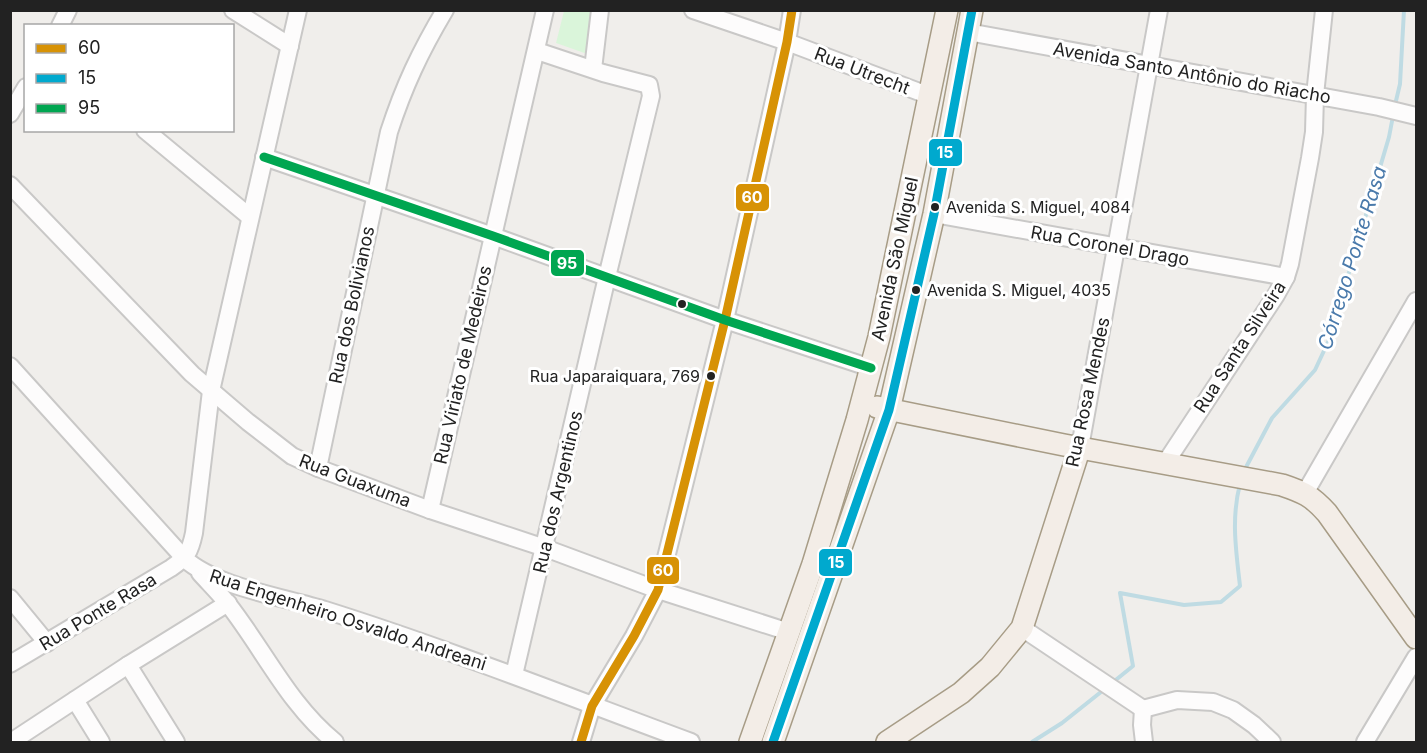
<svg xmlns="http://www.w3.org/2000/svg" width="1427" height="753" font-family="Inter,sans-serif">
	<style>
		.park { fill: #daf5da }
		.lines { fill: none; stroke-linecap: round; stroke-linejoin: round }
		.stream { stroke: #bfdbe3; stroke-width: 4 }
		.minor-casing { stroke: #c9c8c7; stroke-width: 20 }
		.major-casing { stroke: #a79c86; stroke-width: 24 }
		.minor { stroke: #fdfcfc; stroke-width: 16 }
		.major { stroke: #f3ede7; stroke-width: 21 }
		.bus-1-casing { stroke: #fff; stroke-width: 14 }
		.bus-2-casing { stroke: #fff; stroke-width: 14 }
		.bus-3-casing { stroke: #fff; stroke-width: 14 }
		.bus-1 { stroke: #d79205; stroke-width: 9 }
		.bus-2 { stroke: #00a9ce; stroke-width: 9 }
		.bus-3 { stroke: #00a651; stroke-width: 9 }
		.bus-dot { fill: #222; stroke: #fff; stroke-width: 2 }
		.labels { text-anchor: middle; stroke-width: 6; stroke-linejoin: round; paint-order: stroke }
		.bus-label { font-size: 16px; fill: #222; stroke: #fff; text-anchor: start }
		.street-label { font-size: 18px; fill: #222; stroke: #fff }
		.water-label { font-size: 20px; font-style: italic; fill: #4a7aab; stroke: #fff }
		.line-badge { stroke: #fff; stroke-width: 2 }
		.badge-label { font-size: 16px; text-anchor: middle; font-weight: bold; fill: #fff }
	</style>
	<rect width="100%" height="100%" fill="#f0eeeb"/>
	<path class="park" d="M 564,11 L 598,11 L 593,56 L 556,43 Z"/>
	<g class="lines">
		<g class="stream">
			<path d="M 1395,105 L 1400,84 L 1404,10"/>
			<path d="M 1244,471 L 1272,418 L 1315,370 L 1329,340 L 1389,137 L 1393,116"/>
			<path d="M 1112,683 L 1133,666 L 1120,593 L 1184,605 L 1221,602 L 1240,586 C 1236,551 1231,518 1240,484"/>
			<path d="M 1032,742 L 1062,723 L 1106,688"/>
		</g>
		<defs>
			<g id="minor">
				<path d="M 233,10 L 290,46"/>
				<path d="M 693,10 L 787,42 L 930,96"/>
				<path d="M 60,26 L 68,10"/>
				<path d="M 968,32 L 1379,107 L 1416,116"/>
				<path d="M 593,69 L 600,10"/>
				<path d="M 10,114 L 26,87"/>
				<path d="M 145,130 L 250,217"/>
				<path d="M 264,157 L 493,236 L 725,320 L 871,368"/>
				<path d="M 10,185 L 192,374 L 248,422 L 292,456 L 318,468 L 430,510 L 545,548 L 658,590 L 789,632"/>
				<path d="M 934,214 L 1286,277"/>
				<path d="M 10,366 L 185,559 C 216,587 284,597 325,610 C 449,649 569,697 691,742"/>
				<path d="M 1080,447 L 1159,10"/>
				<path d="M 1166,462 L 1276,295 L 1286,277 L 1290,264 L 1310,158 L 1314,132 L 1315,95 L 1324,10"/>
				<path d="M 318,468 L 389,132 C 404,86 420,52 445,10"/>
				<path d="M 1305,493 L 1416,301"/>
				<path d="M 430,510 L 545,10"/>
				<path d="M 200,573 C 209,583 219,593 228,604 C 264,650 289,705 335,742"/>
				<path d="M 10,598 L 47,643"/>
				<path d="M 1022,628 L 1143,709 L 1177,700 L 1213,702 L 1233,710 L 1254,725 L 1272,742"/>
				<path d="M 10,664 L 171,568 C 187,557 190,552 194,533 L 211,391 L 298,10"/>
				<path d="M 128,665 L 176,742"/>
				<path d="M 514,675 L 607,277 L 651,96 L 649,85 L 603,73 L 537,51"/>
				<path d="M 75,700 L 101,742"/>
				<path d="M 1143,709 L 1142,725 L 1144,742"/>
				<path d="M 11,742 L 128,665 L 228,603"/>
				<path d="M 581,742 L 592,706 L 634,636 L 658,590 L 725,320 L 787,42 L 792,10"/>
				<path d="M 1365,742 L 1416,657"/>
			</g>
			<g id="major">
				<path d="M 877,407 L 1064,445 L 1282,485 C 1303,492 1312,496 1327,513 L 1416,638"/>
				<path d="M 750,742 L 813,564 L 857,420 L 879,337 L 947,10"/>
				<path d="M 773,742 L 889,410 L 934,214 L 972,10"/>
				<path d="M 887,742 L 961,693 L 990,667 L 1022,628 L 1080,447"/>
			</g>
		</defs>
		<use href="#minor" class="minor-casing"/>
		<use href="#major" class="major-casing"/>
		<use href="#minor" class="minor"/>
		<use href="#major" class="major"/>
		<defs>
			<path id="bus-1" d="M 581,742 L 592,706 L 634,636 L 658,590 L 725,320 L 787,42 L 792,10"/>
			<path id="bus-2" d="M 773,742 L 889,410 L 934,214 L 972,10"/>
			<path id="bus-3" d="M 264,157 L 493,236 L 725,320 L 871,368"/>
		</defs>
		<use href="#bus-1" class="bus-1-casing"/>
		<use href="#bus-2" class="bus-2-casing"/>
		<use href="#bus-3" class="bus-3-casing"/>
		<use href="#bus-1" class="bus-1"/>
		<use href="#bus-2" class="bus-2"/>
		<use href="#bus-3" class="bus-3"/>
	</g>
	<g class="bus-dot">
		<circle cx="935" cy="207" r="5"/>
		<circle cx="916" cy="290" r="5"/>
		<circle cx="682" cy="304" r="5"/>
		<circle cx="711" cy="376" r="5"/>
	</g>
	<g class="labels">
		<g class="bus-label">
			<text x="946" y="213">Avenida S. Miguel, 4084</text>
			<text x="927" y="296">Avenida S. Miguel, 4035</text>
			<text x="700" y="382" text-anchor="end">Rua Japaraiquara, 769</text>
		</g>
		<g class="street-label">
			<text transform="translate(862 71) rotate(21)" y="6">Rua Utrecht</text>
			<text transform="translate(1192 73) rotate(10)" y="6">Avenida Santo Antônio do Riacho</text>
			<text transform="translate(1110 246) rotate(10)" y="6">Rua Coronel Drago</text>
			<text transform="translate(895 259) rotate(-78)" y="6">Avenida São Miguel</text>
			<text transform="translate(352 305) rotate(-78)" y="6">Rua dos Bolivianos</text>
			<text transform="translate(1240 347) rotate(-57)" y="6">Rua Santa Silveira</text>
			<text transform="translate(463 365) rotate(-77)" y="6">Rua Viriato de Medeiros</text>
			<text transform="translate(1088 392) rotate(-78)" y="6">Rua Rosa Mendes</text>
			<text transform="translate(355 481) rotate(21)" y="6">Rua Guaxuma</text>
			<text transform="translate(558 492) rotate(-77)" y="6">Rua dos Argentinos</text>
			<text transform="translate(98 612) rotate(-31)" y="6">Rua Ponte Rasa</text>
			<text transform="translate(348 620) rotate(18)" y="6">Rua Engenheiro Osvaldo Andreani</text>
		</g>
		<g class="water-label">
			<text transform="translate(1352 258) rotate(-73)" y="7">Córrego Ponte Rasa</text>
		</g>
	</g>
	<g class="line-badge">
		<rect x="928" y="138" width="35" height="29" rx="6" fill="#00a9ce"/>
		<rect x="735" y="183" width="35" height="29" rx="6" fill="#d79205"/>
		<rect x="550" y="249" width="35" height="28" rx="6" fill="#00a651"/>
		<rect x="818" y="548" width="35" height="29" rx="6" fill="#00a9ce"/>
		<rect x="646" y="556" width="34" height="29" rx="6" fill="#d79205"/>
	</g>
	<g class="badge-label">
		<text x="945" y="158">15</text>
		<text x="752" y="203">60</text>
		<text x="567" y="269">95</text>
		<text x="836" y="568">15</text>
		<text x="663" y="576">60</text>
	</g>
	<rect width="1427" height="753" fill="none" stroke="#222222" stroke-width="24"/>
	<rect x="24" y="24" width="210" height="108" fill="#ffffff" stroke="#a7a7a7" stroke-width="1.5"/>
	<rect x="36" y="44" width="30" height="9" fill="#d79205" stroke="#a7a7a7" stroke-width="1.5"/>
	<text x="78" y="54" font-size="18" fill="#222222">60</text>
	<rect x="36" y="74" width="30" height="9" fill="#00a9ce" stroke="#a7a7a7" stroke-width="1.5"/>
	<text x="78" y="84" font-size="18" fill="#222222">15</text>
	<rect x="36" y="104" width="30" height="9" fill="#00a651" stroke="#a7a7a7" stroke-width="1.5"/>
	<text x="78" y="114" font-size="18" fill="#222222">95</text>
</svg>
